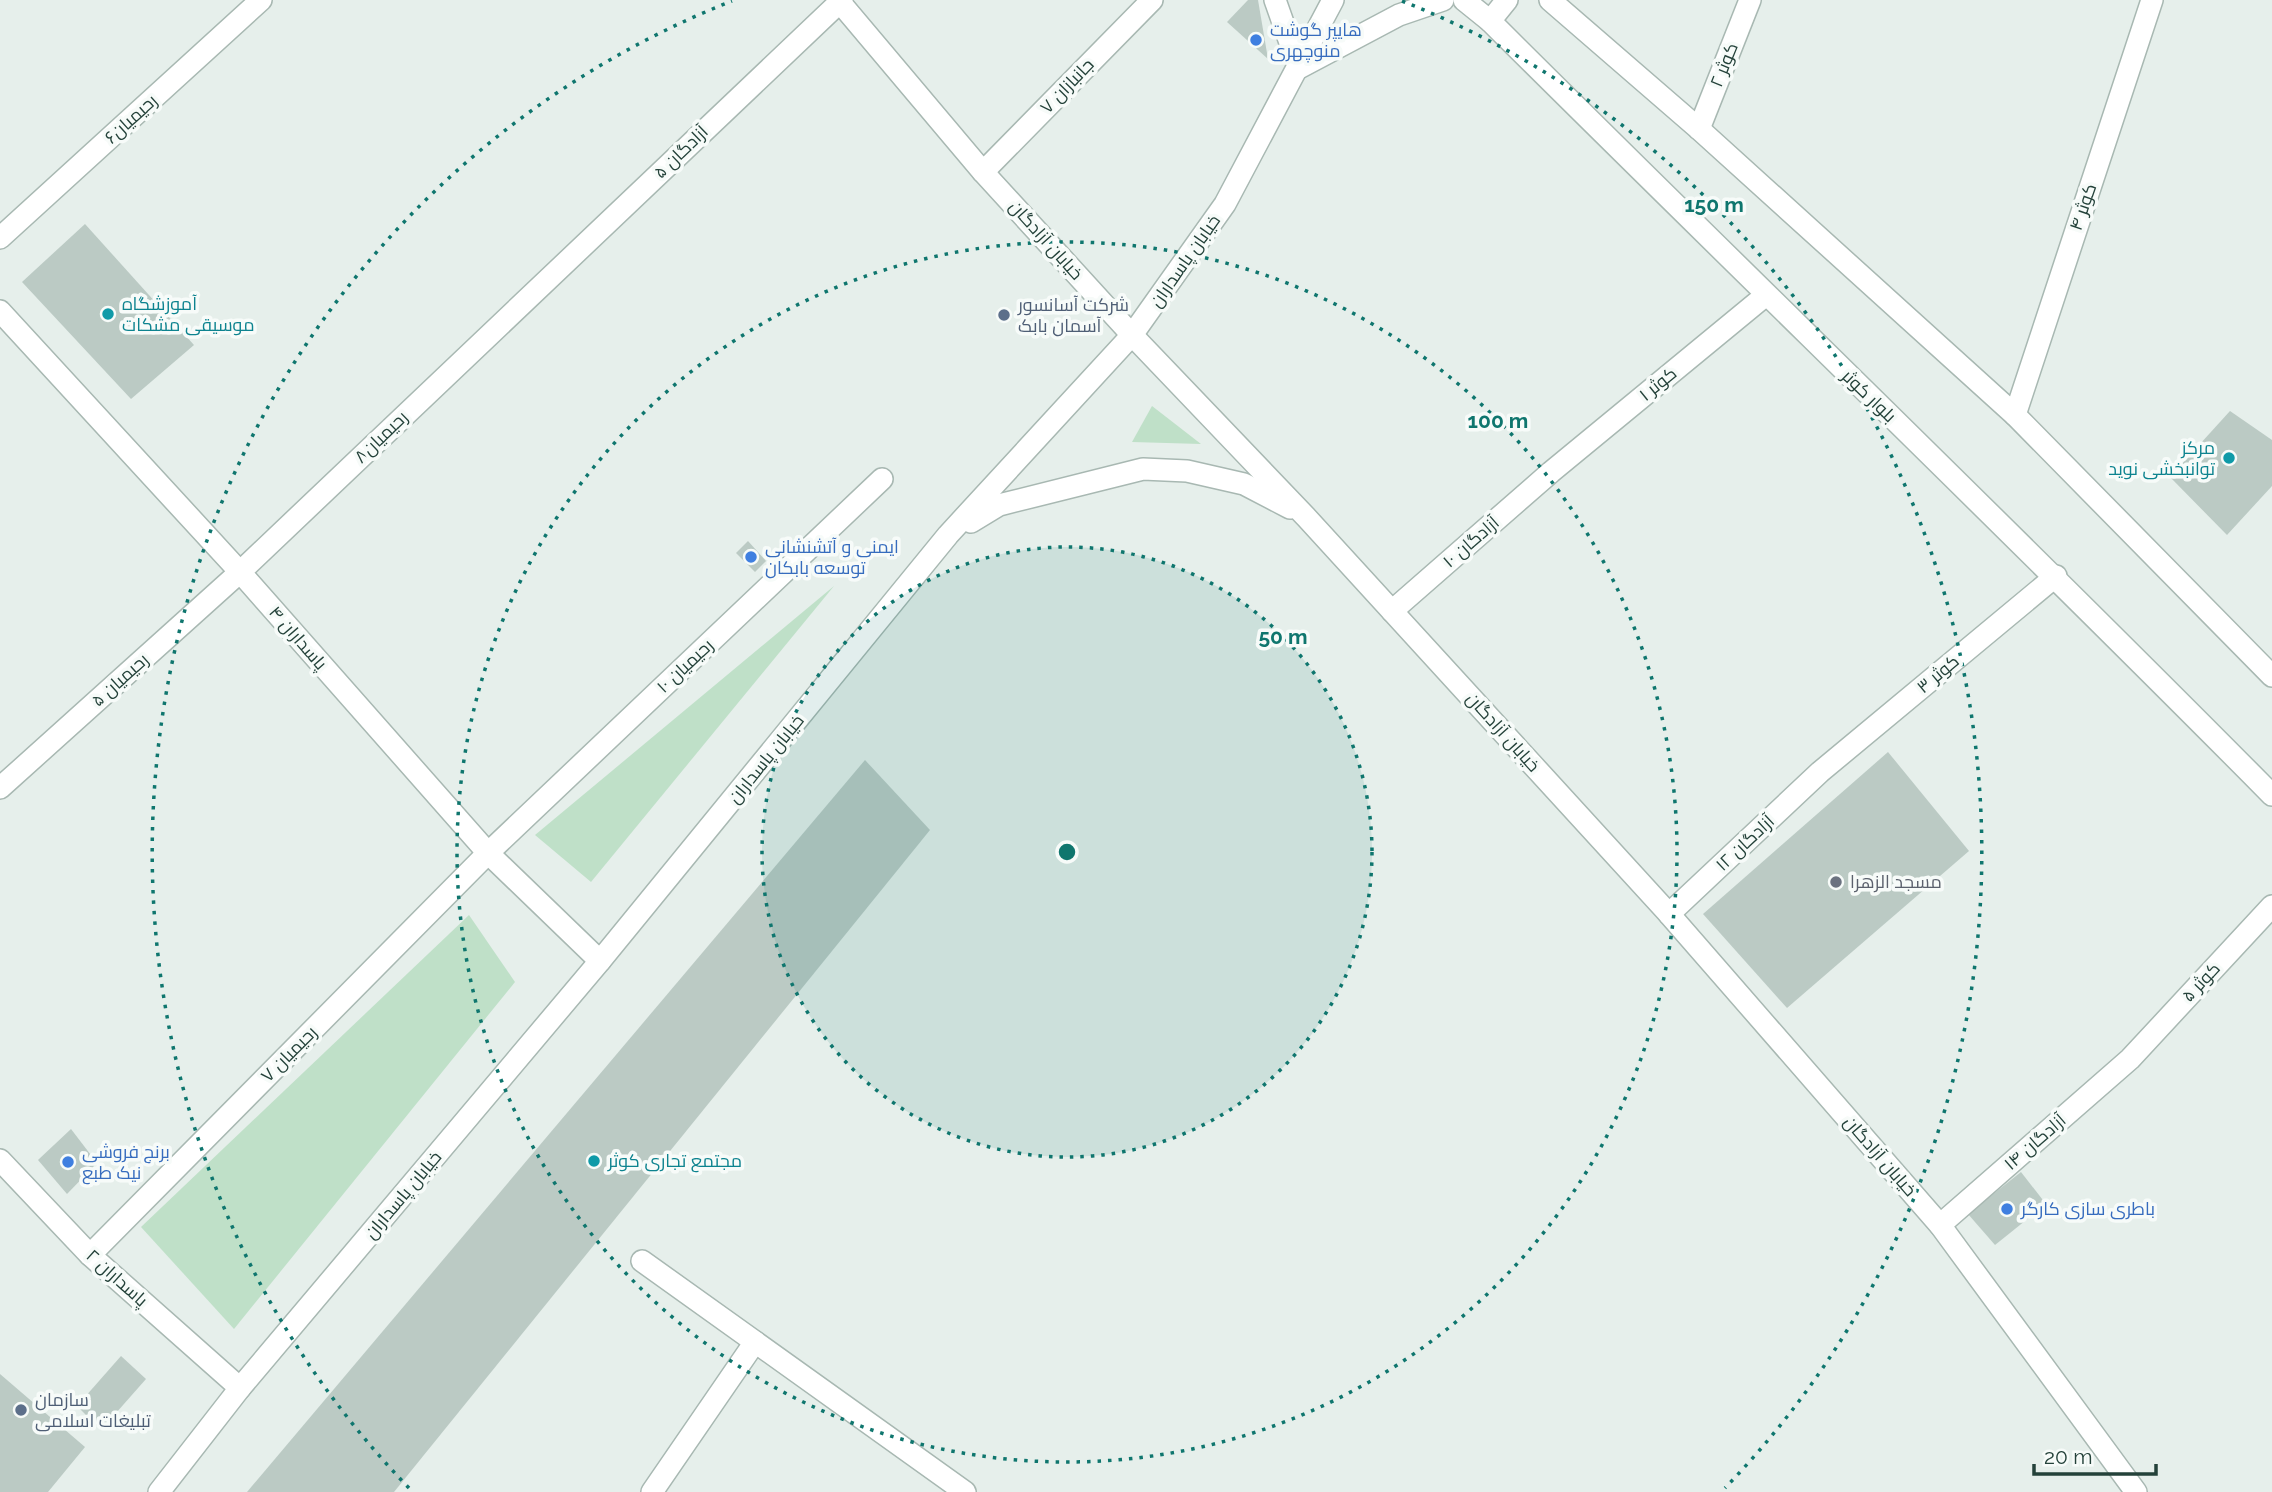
<svg xmlns="http://www.w3.org/2000/svg" width="2272" height="1492" font-family="Raleway,Cairo,sans-serif">
	<style>
		.green { fill: #bfe0c8 }
		.building { fill: #bbcac4 }
		.lines { fill: none; stroke-linecap: round; stroke-linejoin: round }
		.minor-casing { stroke: #a8b8b2; stroke-width: 24 }
		.minor { stroke: #fff; stroke-width: 21 }
		.ring { fill: none; stroke: #0f766e; stroke-width: 3.5; stroke-dasharray: 3.5 7 }
		.shop-dot { fill: #3f7fe0; stroke: #f7fbf9; stroke-width: 2.5 }
		.culture-dot { fill: #0f9aa8; stroke: #f7fbf9; stroke-width: 2.5 }
		.service-dot { fill: #5c6f8a; stroke: #f7fbf9; stroke-width: 2.5 }
		.worship-dot { fill: #6b7280; stroke: #f7fbf9; stroke-width: 2.5 }
		.labels { text-anchor: middle; stroke-width: 7; stroke-linejoin: round; paint-order: stroke }
		.shop-label { font-size: 18px; fill: #366cbe; stroke: #f7fbf9; text-anchor: start }
		.street-label { font-size: 18px; fill: #24423a; stroke: #f7fbf9 }
		.culture-label { font-size: 18px; fill: #0d838f; stroke: #f7fbf9; text-anchor: start }
		.service-label { font-size: 18px; fill: #4e5e75; stroke: #f7fbf9; text-anchor: start }
		.worship-label { font-size: 18px; fill: #5b616d; stroke: #f7fbf9; text-anchor: start }
		.centre { fill: #0f766e; stroke: #f7fbf9; stroke-width: 3.5 }
		.ring-label { font-size: 21px; text-anchor: middle; font-weight: bold; fill: #0f766e; stroke: #f7fbf9; stroke-width: 7; stroke-linejoin: round; paint-order: stroke }
	</style>
	<rect width="100%" height="100%" fill="#e6efeb"/>
	<g class="green">
		<path d="M 1152,406 L 1201,444 L 1132,442 Z"/>
		<path d="M 834,586 L 591,882 L 535,835 Z"/>
		<path d="M 469,915 L 515,982 L 234,1329 L 141,1227 Z"/>
	</g>
	<g class="building">
		<path d="M 1248,0 L 1258,0 L 1268,59 L 1227,22 Z"/>
		<path d="M 85,224 L 194,345 L 131,399 L 22,282 Z"/>
		<path d="M 2230,411 L 2272,440 L 2272,486 L 2227,535 L 2170,477 Z"/>
		<path d="M 748,541 L 766,561 L 755,572 L 736,553 Z"/>
		<path d="M 1888,752 L 1969,851 L 1787,1008 L 1703,914 Z"/>
		<path d="M 865,760 L 930,830 L 394,1492 L 247,1492 Z"/>
		<path d="M 71,1129 L 97,1163 L 67,1194 L 38,1160 Z"/>
		<path d="M 2021,1172 L 2046,1204 L 1995,1245 L 1968,1214 Z"/>
		<path d="M 121,1356 L 146,1379 L 101,1430 L 77,1406 Z"/>
		<path d="M 0,1374 L 85,1447 L 48,1492 L 0,1492 Z"/>
	</g>
	<g class="lines">
		<defs>
			<g id="minor">
				<path d="M 838,0 L 983,172 L 1132,335 L 1306,517 L 1669,914 L 1940,1225 L 2136,1492"/>
				<path d="M 1275,0 L 1299,68 L 1399,15 L 1443,0"/>
				<path d="M 1464,0 L 1490,21 C 1750,280 2014,534 2272,795"/>
				<path d="M 1550,0 L 1699,129 L 2015,415 L 2272,676"/>
				<path d="M 1490,21 L 1507,0"/>
				<path d="M 1699,129 L 1750,0"/>
				<path d="M 983,172 L 1152,0"/>
				<path d="M 0,238 L 261,0"/>
				<path d="M 0,311 L 240,572 L 488,853 L 600,961"/>
				<path d="M 2015,415 L 2152,0"/>
				<path d="M 971,522 L 999,505 L 1143,469 L 1187,471 L 1244,484 L 1290,508"/>
				<path d="M 1392,611 L 1551,472 L 1766,295"/>
				<path d="M 0,788 L 240,572 L 842,0"/>
				<path d="M 1669,914 L 1820,772 L 2056,576"/>
				<path d="M 0,1160 L 90,1255 L 240,1388"/>
				<path d="M 1940,1225 L 2130,1059 L 2272,906"/>
				<path d="M 90,1255 L 488,853 L 882,479"/>
				<path d="M 642,1261 L 965,1492"/>
				<path d="M 159,1492 L 240,1388 L 600,961 L 948,535 L 1132,335 L 1225,204 L 1333,0"/>
				<path d="M 652,1492 L 755,1342"/>
			</g>
		</defs>
		<use href="#minor" class="minor-casing"/>
		<use href="#minor" class="minor"/>
	</g>
	<circle cx="1067" cy="852" r="305" fill="#0f766e" fill-opacity=".12"/>
	<g class="ring">
		<circle cx="1067" cy="852" r="305"/>
		<circle cx="1067" cy="852" r="610"/>
		<path d="M409 1488A915 915 0 0 1 732 1M1402 1A915 915 0 0 1 1725 1488"/>
	</g>
	<g class="shop-dot">
		<circle cx="1256" cy="40" r="7"/>
		<circle cx="751" cy="557" r="7"/>
		<circle cx="68" cy="1162" r="7"/>
		<circle cx="2007" cy="1209" r="7"/>
	</g>
	<g class="culture-dot">
		<circle cx="108" cy="314" r="7"/>
		<circle cx="2229" cy="458" r="7"/>
		<circle cx="594" cy="1161" r="7"/>
	</g>
	<g class="service-dot">
		<circle cx="1004" cy="315" r="7"/>
		<circle cx="21" cy="1410" r="7"/>
	</g>
	<circle class="worship-dot" cx="1836" cy="882" r="7"/>
	<g class="labels">
		<g class="shop-label">
			<text x="1270" y="36">هایپر گوشت<tspan x="1270" dy="21">منوچهری</tspan></text>
			<text x="765" y="553">ایمنی و آتشنشانی<tspan x="765" dy="21">توسعه بابکان</tspan></text>
			<text x="82" y="1158">برنج فروشی<tspan x="82" dy="21">نیک طبع</tspan></text>
			<text x="2021" y="1215">باطری سازی کارگر</text>
		</g>
		<g class="street-label">
			<text transform="translate(1724 65) rotate(-68)" y="6">کوثر ۲</text>
			<text transform="translate(1067 86) rotate(-46)" y="6">جانبازان ۷</text>
			<text transform="translate(131 119) rotate(-42)" y="6">رحیمیان۶</text>
			<text transform="translate(681 152) rotate(-44)" y="6">آزادگان ۵</text>
			<text transform="translate(2083 207) rotate(-71)" y="6">کوثر ۴</text>
			<text transform="translate(1046 240) rotate(48)" y="6">خیابان آزادگان</text>
			<text transform="translate(1185 261) rotate(-55)" y="6">خیابان پاسداران</text>
			<text transform="translate(1658 384) rotate(-39)" y="6">کوثر ۱</text>
			<text transform="translate(1869 396) rotate(44)" y="6">بلوار کوثر</text>
			<text transform="translate(381 437) rotate(-44)" y="6">رحیمیان۸</text>
			<text transform="translate(1471 542) rotate(-41)" y="6">آزادگان ۱۰</text>
			<text transform="translate(298 638) rotate(49)" y="6">پاسداران ۴</text>
			<text transform="translate(685 666) rotate(-43)" y="6">رحیمیان ۱۰</text>
			<text transform="translate(1938 674) rotate(-40)" y="6">کوثر ۳</text>
			<text transform="translate(120 680) rotate(-42)" y="6">رحیمیان ۵</text>
			<text transform="translate(1503 732) rotate(48)" y="6">خیابان آزادگان</text>
			<text transform="translate(766 759) rotate(-51)" y="6">خیابان پاسداران</text>
			<text transform="translate(1745 843) rotate(-43)" y="6">آزادگان ۱۲</text>
			<text transform="translate(2201 982) rotate(-47)" y="6">کوثر ۵</text>
			<text transform="translate(289 1054) rotate(-45)" y="6">رحیمیان ۷</text>
			<text transform="translate(2035 1142) rotate(-41)" y="6">آزادگان ۱۴</text>
			<text transform="translate(1880 1156) rotate(49)" y="6">خیابان آزادگان</text>
			<text transform="translate(403 1195) rotate(-50)" y="6">خیابان پاسداران</text>
			<text transform="translate(117 1278) rotate(42)" y="6">پاسداران ۲</text>
		</g>
		<g class="culture-label">
			<text x="122" y="310">آموزشگاه<tspan x="122" dy="21">موسیقی مشکات</tspan></text>
			<text x="2215" y="454" text-anchor="end">مرکز<tspan x="2215" dy="21">توانبخشی نوید</tspan></text>
			<text x="608" y="1167">مجتمع تجاری کوثر</text>
		</g>
		<g class="service-label">
			<text x="1018" y="311">شرکت آسانسور<tspan x="1018" dy="21">آسمان بابک</tspan></text>
			<text x="35" y="1406">سازمان<tspan x="35" dy="21">تبلیغات اسلامی</tspan></text>
		</g>
		<g class="worship-label">
			<text x="1850" y="888">مسجد الزهرا</text>
		</g>
	</g>
	<circle cx="1067" cy="852" r="10" class="centre"/>
	<g class="ring-label">
		<text x="1714" y="212">150 m</text>
		<text x="1498" y="428">100 m</text>
		<text x="1283" y="644">50 m</text>
	</g>
	<path d="M2034 1464v10h122v-10" fill="none" stroke="#24423a" stroke-width="3.5"/>
	<text x="2044" y="1464" font-size="21" fill="#24423a" stroke="#f7fbf9" stroke-width="5" paint-order="stroke">20 m</text>
</svg>
